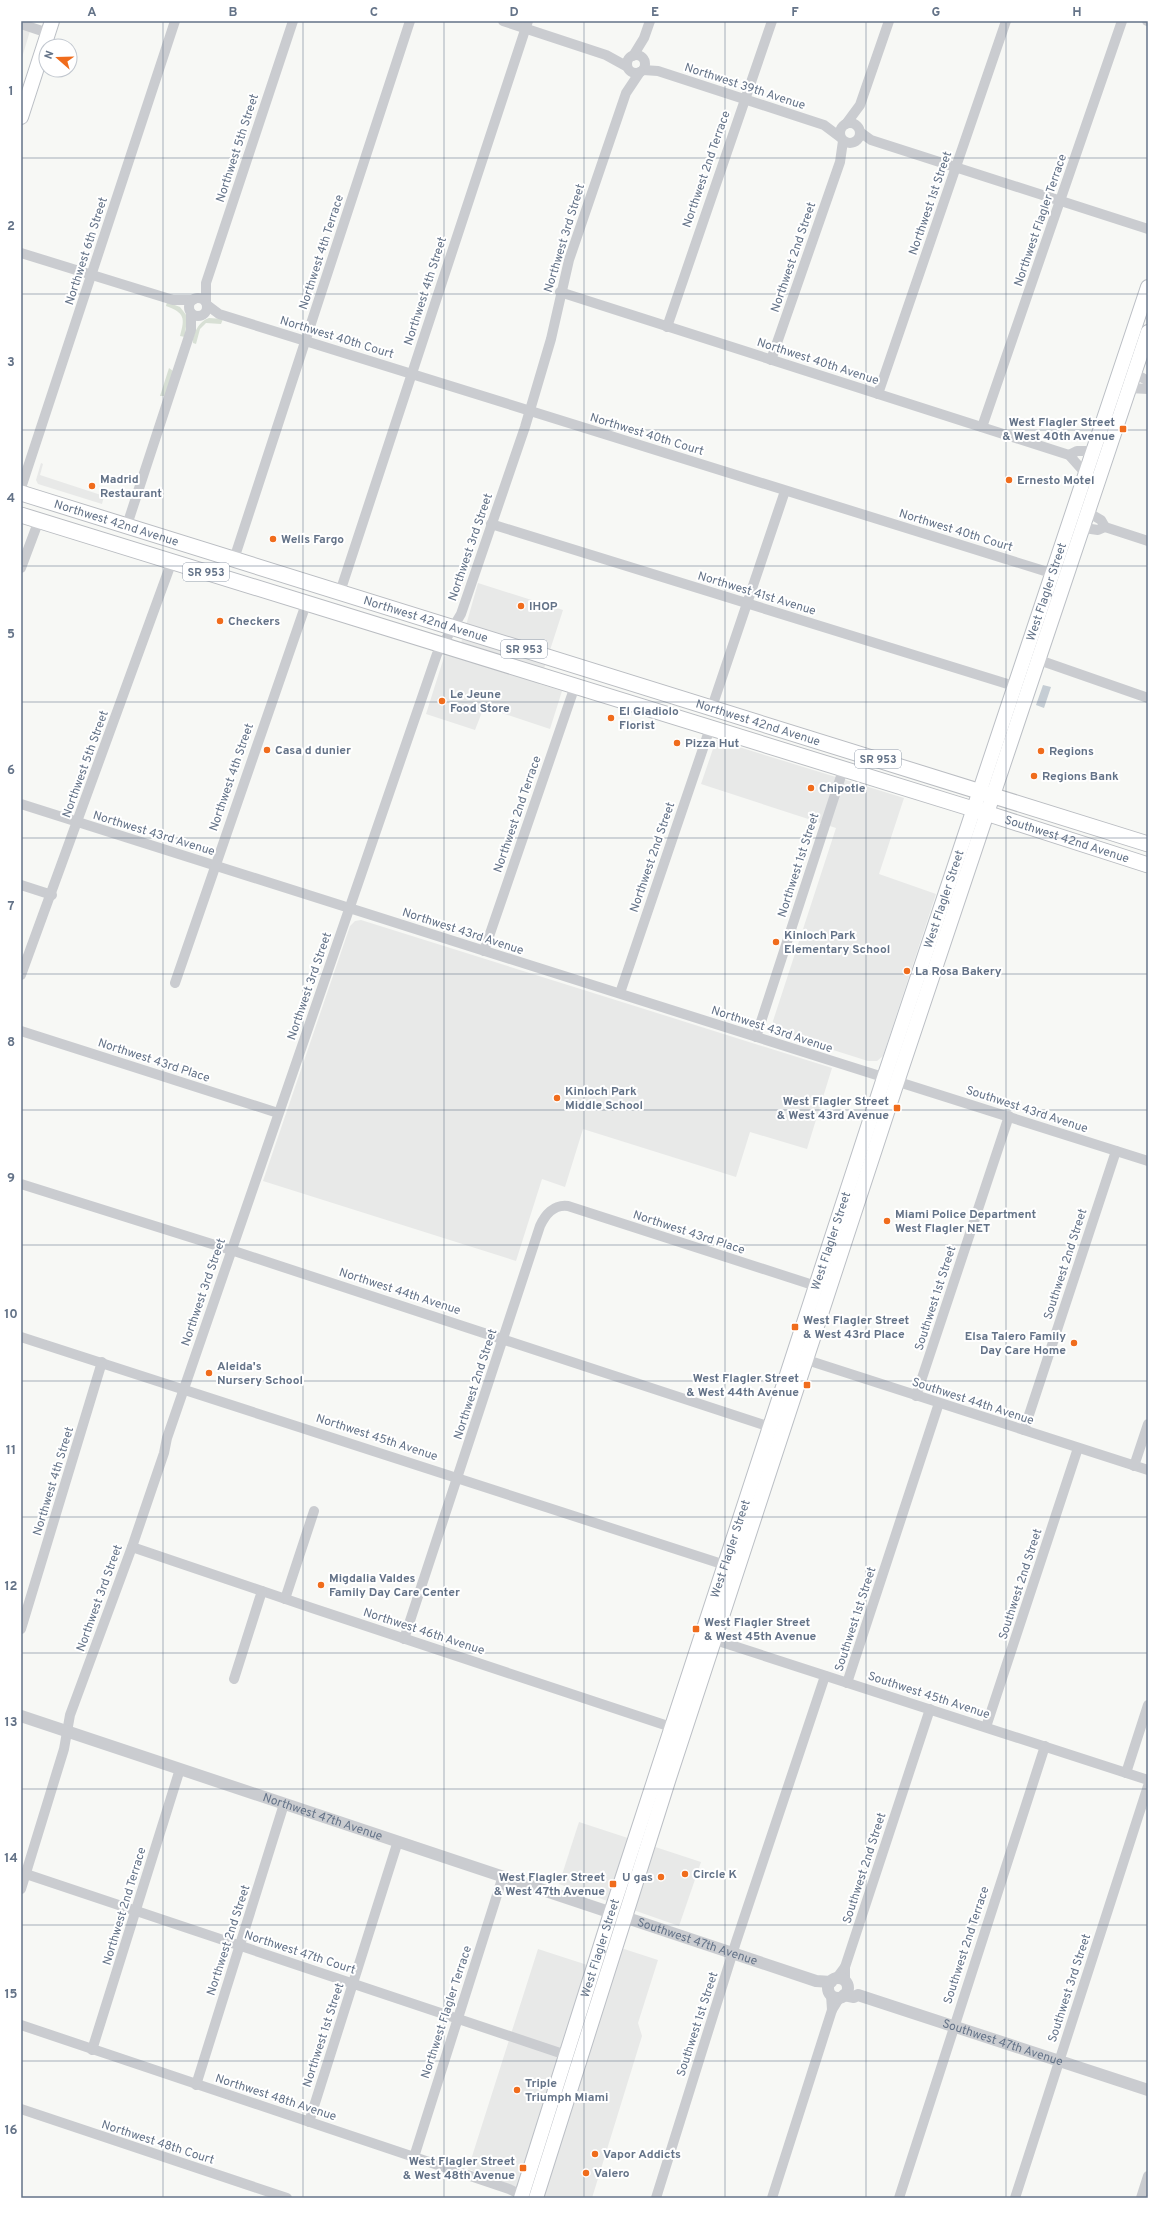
<svg xmlns="http://www.w3.org/2000/svg" width="1169" height="2219" font-family="Overpass,sans-serif">
	<style>
		.built { fill: #e8e9e8 }
		.grass { fill: #d8e0d5 }
		.water { fill: #c5cdd4 }
		.lines { fill: none; stroke-linecap: round; stroke-linejoin: round }
		.secondary-casing { stroke: #bbbfc5; stroke-width: 16 }
		.primary-casing { stroke: #babdc2; stroke-width: 17 }
		.minor { stroke: #caccd0; stroke-width: 10 }
		.tertiary { stroke: #caccd0; stroke-width: 12 }
		.secondary { stroke: #fff; stroke-width: 14 }
		.primary { stroke: #fff; stroke-width: 15 }
		.grid { fill: none; stroke: #647388; stroke-width: 1; stroke-opacity: 0.55 }
		.poi-dot { fill: #f06c1c; stroke: #fff; stroke-width: 1.5 }
		.labels { text-anchor: middle; stroke-width: 4; stroke-linejoin: round; paint-order: stroke }
		.shield { fill: #fff; stroke: #929dac; stroke-width: 1 }
		.shield-label { font-size: 11px; font-weight: bold; fill: #647388 }
		.street-label { font-size: 12px; fill: #647388; stroke: #fff }
		.poi-label { font-size: 12px; font-weight: bold; fill: #647388; stroke: #fff; text-anchor: start }
		.neatline { fill: none; stroke: #647388; stroke-width: 1.5 }
		.grid-label { font-size: 13px; text-anchor: middle; font-weight: bold; fill: #647388 }
	</style>
	<rect width="100%" height="100%" fill="#f7f8f5"/>
	<g class="built">
		<path d="M 21,21 L 33,21 L 21,61 Z"/>
		<path d="M 41,463 L 43,464 L 40,475 L 104,496 L 102,504 L 38,484 L 36,480 Z"/>
		<path d="M 478,583 L 563,610 L 539,684 L 562,691 L 550,729 L 484,707 L 475,730 L 426,714 L 445,654 L 457,657 Z"/>
		<path d="M 716,740 L 904,798 L 879,874 L 936,894 L 883,1056 L 877,1061 L 868,1061 L 792,1037 L 778,1032 L 774,1027 L 773,1021 L 836,828 L 701,784 Z"/>
		<path d="M 361,920 L 832,1068 L 807,1149 L 750,1132 L 736,1177 L 583,1129 L 565,1187 L 542,1179 L 516,1261 L 263,1181 L 350,926 L 355,921 Z"/>
		<path d="M 579,1822 L 701,1862 L 679,1926 L 559,1884 Z"/>
		<path d="M 621,1948 L 658,1960 L 638,2023 L 642,2036 L 592,2198 L 546,2198 L 468,2169 L 538,1949 L 612,1973 Z"/>
	</g>
	<g class="grass">
		<path d="M 167,302 L 180,307 L 187,316 L 185,337 L 180,336 C 185,318 185,313 166,306 Z"/>
		<path d="M 209,318 L 223,319 L 221,324 L 206,323 L 200,329 L 196,344 L 193,343 C 192,335 199,321 209,318 Z"/>
		<path d="M 169,368 L 173,371 L 165,396 L 160,396 Z"/>
	</g>
	<path class="water" d="M 1043,685 L 1051,687 L 1044,708 L 1036,705 Z"/>
	<g class="lines">
		<defs>
			<g id="secondary">
				<path d="M 21,117 L 52,21"/>
				<path id="s3" d="M 521,2198 L 611,1913 L 884,1078 L 1148,287"/>
				<path d="M 536,2198 L 669,1778 L 897,1082 L 1148,332"/>
			</g>
			<g id="primary">
				<path id="s4" d="M 21,493 L 1148,844"/>
				<path id="s5" d="M 21,515 L 986,813 L 1148,865"/>
			</g>
		</defs>
		<use href="#secondary" class="secondary-casing"/>
		<use href="#primary" class="primary-casing"/>
		<g class="minor">
			<path d="M 503,21 L 606,55 L 626,66"/>
			<path d="M 1147,21 L 1148,21"/>
			<path d="M 21,24 L 48,33"/>
			<circle cx="636" cy="64" r="9"/>
			<path d="M 633,56 L 644,38 L 650,21"/>
			<path d="M 643,70 L 658,71 L 824,125 L 840,137"/>
			<circle cx="850" cy="133" r="10"/>
			<path d="M 846,124 L 860,105 L 889,21"/>
			<path d="M 860,132 L 871,140 L 1148,229"/>
			<path d="M 21,253 L 173,300 L 193,300"/>
			<path d="M 560,292 L 1069,455 L 1086,474"/>
			<circle cx="198" cy="307" r="9"/>
			<path d="M 206,302 L 206,283 L 293,21"/>
			<path d="M 207,305 L 219,314 L 1067,578"/>
			<path d="M 667,327 L 772,21"/>
			<path d="M 771,360 L 840,162 L 843,141"/>
			<path d="M 1134,373 L 1148,381"/>
			<path d="M 1129,388 L 1148,389"/>
			<path d="M 878,394 L 1006,21"/>
			<path d="M 982,427 L 1122,21"/>
			<path d="M 1069,455 L 1077,451 L 1093,451"/>
			<path d="M 21,488 L 175,21"/>
			<path d="M 1089,513 L 1101,520 L 1105,527"/>
			<path d="M 491,524 L 1014,686"/>
			<path d="M 127,525 L 191,330 L 191,313"/>
			<path d="M 1084,528 L 1098,530 L 1105,527 L 1148,541"/>
			<path d="M 234,559 L 410,21"/>
			<path d="M 21,568 L 39,520"/>
			<path d="M 340,592 L 528,21"/>
			<path d="M 1039,660 L 1148,698"/>
			<path d="M 712,707 L 785,491"/>
			<path d="M 21,804 L 1148,1161"/>
			<path d="M 21,885 L 52,895"/>
			<path d="M 484,951 L 575,686"/>
			<path d="M 21,975 L 172,561"/>
			<path d="M 175,983 L 306,604"/>
			<path d="M 620,993 L 710,728"/>
			<path d="M 21,1031 L 278,1113"/>
			<path d="M 756,1037 L 843,770"/>
			<path d="M 21,1184 L 231,1250 L 770,1427"/>
			<path d="M 21,1337 L 725,1565"/>
			<path d="M 802,1355 L 807,1360 L 1148,1470"/>
			<path d="M 916,1396 L 1009,1116"/>
			<path d="M 1024,1430 L 1116,1151"/>
			<path d="M 1134,1466 L 1148,1424"/>
			<path d="M 132,1547 L 312,1608 L 677,1729"/>
			<path d="M 285,1599 L 314,1511"/>
			<path d="M 21,1629 L 102,1362"/>
			<path d="M 709,1638 L 1148,1780"/>
			<path d="M 404,1639 L 540,1226 C 545,1215 554,1204 568,1206 L 816,1286"/>
			<path d="M 234,1679 L 262,1591"/>
			<path d="M 847,1683 L 939,1403"/>
			<path d="M 986,1727 L 1078,1448"/>
			<path d="M 1126,1773 L 1148,1705"/>
			<path d="M 26,1874 L 566,2055"/>
			<path d="M 21,1889 L 64,1749 L 70,1715 L 132,1547 L 164,1453 L 167,1438 L 437,654 L 461,614 L 525,427 L 551,339 L 569,260 L 626,93 L 640,72"/>
			<path d="M 836,1979 L 845,1967"/>
			<path d="M 845,1981 L 845,1967 L 930,1709"/>
			<path d="M 831,1995 L 832,2010"/>
			<path d="M 21,2025 L 414,2157 L 509,2189 L 528,2198"/>
			<path d="M 92,2050 L 180,1769"/>
			<path d="M 196,2085 L 284,1804"/>
			<path d="M 21,2109 L 287,2198"/>
			<path d="M 309,2122 L 398,1841"/>
			<path d="M 414,2157 L 503,1876"/>
			<path d="M 656,2198 L 736,1942 L 825,1676"/>
			<path d="M 772,2198 L 832,2010 L 840,1997"/>
			<path d="M 899,2198 L 1045,1746"/>
			<path d="M 1015,2198 L 1148,1786"/>
			<path d="M 1141,2198 L 1148,2176"/>
		</g>
		<g class="tertiary">
			<path id="s1" d="M 21,1716 L 816,1981 L 831,1982"/>
			<circle cx="838" cy="1988" r="10"/>
			<path id="s2" d="M 844,1995 L 854,1997 L 858,1995 L 1148,2090"/>
		</g>
		<use href="#secondary" class="secondary"/>
		<use href="#primary" class="primary"/>
	</g>
	<path class="grid" d="M 163,21 L 163,2198M 303,21 L 303,2198M 444,21 L 444,2198M 584,21 L 584,2198M 725,21 L 725,2198M 866,21 L 866,2198M 1006,21 L 1006,2198M 21,158 L 1148,158M 21,294 L 1148,294M 21,430 L 1148,430M 21,566 L 1148,566M 21,702 L 1148,702M 21,838 L 1148,838M 21,974 L 1148,974M 21,1110 L 1148,1110M 21,1245 L 1148,1245M 21,1381 L 1148,1381M 21,1517 L 1148,1517M 21,1653 L 1148,1653M 21,1789 L 1148,1789M 21,1925 L 1148,1925M 21,2061 L 1148,2061"/>
	<g class="poi-dot">
		<rect x="1119" y="425" width="8" height="8" rx="2"/>
		<circle cx="1009" cy="480" r="4"/>
		<circle cx="92" cy="486" r="4"/>
		<circle cx="273" cy="539" r="4"/>
		<circle cx="521" cy="606" r="4"/>
		<circle cx="220" cy="621" r="4"/>
		<circle cx="442" cy="701" r="4"/>
		<circle cx="611" cy="718" r="4"/>
		<circle cx="677" cy="743" r="4"/>
		<circle cx="267" cy="750" r="4"/>
		<circle cx="1041" cy="751" r="4"/>
		<circle cx="1034" cy="776" r="4"/>
		<circle cx="811" cy="788" r="4"/>
		<circle cx="776" cy="942" r="4"/>
		<circle cx="907" cy="971" r="4"/>
		<circle cx="557" cy="1098" r="4"/>
		<rect x="893" y="1104" width="8" height="8" rx="2"/>
		<circle cx="887" cy="1221" r="4"/>
		<rect x="791" y="1323" width="8" height="8" rx="2"/>
		<circle cx="1074" cy="1343" r="4"/>
		<circle cx="209" cy="1373" r="4"/>
		<rect x="803" y="1381" width="8" height="8" rx="2"/>
		<circle cx="321" cy="1585" r="4"/>
		<rect x="692" y="1625" width="8" height="8" rx="2"/>
		<circle cx="685" cy="1874" r="4"/>
		<circle cx="661" cy="1877" r="4"/>
		<rect x="609" y="1880" width="8" height="8" rx="2"/>
		<circle cx="517" cy="2090" r="4"/>
		<circle cx="595" cy="2154" r="4"/>
		<rect x="519" y="2164" width="8" height="8" rx="2"/>
		<circle cx="586" cy="2173" r="4"/>
	</g>
	<g class="labels">
		<g class="shield">
			<rect x="183" y="563" width="46" height="18" rx="3"/>
			<rect x="501" y="640" width="46" height="18" rx="3"/>
			<rect x="855" y="750" width="46" height="18" rx="3"/>
		</g>
		<g class="shield-label">
			<text x="206" y="576">SR 953</text>
			<text x="524" y="653">SR 953</text>
			<text x="878" y="763">SR 953</text>
		</g>
		<g class="street-label">
			<text transform="translate(745 86) rotate(18)" y="4">Northwest 39th Avenue</text>
			<text transform="translate(237 148) rotate(-72)" y="4">Northwest 5th Street</text>
			<text transform="translate(706 169) rotate(-71)" y="4">Northwest 2nd Terrace</text>
			<text transform="translate(930 203) rotate(-71)" y="4">Northwest 1st Street</text>
			<text transform="translate(1040 220) rotate(-71)" y="4">Northwest Flagler Terrace</text>
			<text transform="translate(564 238) rotate(-73)" y="4">Northwest 3rd Street</text>
			<text transform="translate(86 251) rotate(-72)" y="4">Northwest 6th Street</text>
			<text transform="translate(321 252) rotate(-72)" y="4">Northwest 4th Terrace</text>
			<text transform="translate(793 257) rotate(-71)" y="4">Northwest 2nd Street</text>
			<text transform="translate(425 291) rotate(-72)" y="4">Northwest 4th Street</text>
			<text transform="translate(337 337) rotate(17)" y="4">Northwest 40th Court</text>
			<text transform="translate(818 361) rotate(18)" y="4">Northwest 40th Avenue</text>
			<text transform="translate(647 434) rotate(17)" y="4">Northwest 40th Court</text>
			<text dy="4" stroke="none"><textPath href="#s4" startOffset="100">Northwest 42nd Avenue</textPath></text>
			<text transform="translate(956 530) rotate(17)" y="4">Northwest 40th Court</text>
			<text transform="translate(470 547) rotate(-71)" y="4">Northwest 3rd Street</text>
			<text dy="4" stroke="none"><textPath href="#s3" startOffset="1690">West Flagler Street</textPath></text>
			<text transform="translate(757 593) rotate(17)" y="4">Northwest 41st Avenue</text>
			<text dy="4" stroke="none"><textPath href="#s4" startOffset="424">Northwest 42nd Avenue</textPath></text>
			<text dy="4" stroke="none"><textPath href="#s4" startOffset="772">Northwest 42nd Avenue</textPath></text>
			<text transform="translate(85 764) rotate(-70)" y="4">Northwest 5th Street</text>
			<text transform="translate(231 777) rotate(-71)" y="4">Northwest 4th Street</text>
			<text transform="translate(517 814) rotate(-71)" y="4">Northwest 2nd Terrace</text>
			<text transform="translate(154 833) rotate(17)" y="4">Northwest 43rd Avenue</text>
			<text dy="4" stroke="none"><textPath href="#s5" startOffset="1095">Southwest 42nd Avenue</textPath></text>
			<text transform="translate(652 857) rotate(-71)" y="4">Northwest 2nd Street</text>
			<text transform="translate(798 865) rotate(-72)" y="4">Northwest 1st Street</text>
			<text dy="4" stroke="none"><textPath href="#s3" startOffset="1366">West Flagler Street</textPath></text>
			<text transform="translate(463 931) rotate(18)" y="4">Northwest 43rd Avenue</text>
			<text transform="translate(309 986) rotate(-71)" y="4">Northwest 3rd Street</text>
			<text transform="translate(772 1029) rotate(18)" y="4">Northwest 43rd Avenue</text>
			<text transform="translate(154 1060) rotate(18)" y="4">Northwest 43rd Place</text>
			<text transform="translate(1027 1109) rotate(18)" y="4">Southwest 43rd Avenue</text>
			<text transform="translate(689 1232) rotate(18)" y="4">Northwest 43rd Place</text>
			<text dy="4" stroke="none"><textPath href="#s3" startOffset="1006">West Flagler Street</textPath></text>
			<text transform="translate(1065 1264) rotate(-72)" y="4">Southwest 2nd Street</text>
			<text transform="translate(400 1291) rotate(18)" y="4">Northwest 44th Avenue</text>
			<text transform="translate(203 1292) rotate(-71)" y="4">Northwest 3rd Street</text>
			<text transform="translate(935 1298) rotate(-72)" y="4">Southwest 1st Street</text>
			<text transform="translate(475 1384) rotate(-72)" y="4">Northwest 2nd Street</text>
			<text transform="translate(973 1401) rotate(18)" y="4">Southwest 44th Avenue</text>
			<text transform="translate(377 1437) rotate(18)" y="4">Northwest 45th Avenue</text>
			<text transform="translate(53 1481) rotate(-73)" y="4">Northwest 4th Street</text>
			<text dy="4" stroke="none"><textPath href="#s3" startOffset="682">West Flagler Street</textPath></text>
			<text transform="translate(1020 1584) rotate(-72)" y="4">Southwest 2nd Street</text>
			<text transform="translate(99 1598) rotate(-70)" y="4">Northwest 3rd Street</text>
			<text transform="translate(855 1619) rotate(-72)" y="4">Southwest 1st Street</text>
			<text transform="translate(424 1631) rotate(18)" y="4">Northwest 46th Avenue</text>
			<text transform="translate(929 1695) rotate(18)" y="4">Southwest 45th Avenue</text>
			<text dy="4" stroke="none"><textPath href="#s1" startOffset="318">Northwest 47th Avenue</textPath></text>
			<text transform="translate(864 1868) rotate(-72)" y="4">Southwest 2nd Street</text>
			<text transform="translate(124 1906) rotate(-73)" y="4">Northwest 2nd Terrace</text>
			<text transform="translate(228 1940) rotate(-72)" y="4">Northwest 2nd Street</text>
			<text dy="4" stroke="none"><textPath href="#s1" startOffset="713">Southwest 47th Avenue</textPath></text>
			<text transform="translate(966 1945) rotate(-72)" y="4">Southwest 2nd Terrace</text>
			<text dy="4" stroke="none"><textPath href="#s3" startOffset="262">West Flagler Street</textPath></text>
			<text transform="translate(300 1952) rotate(18)" y="4">Northwest 47th Court</text>
			<text transform="translate(1069 1988) rotate(-72)" y="4">Southwest 3rd Street</text>
			<text transform="translate(446 2012) rotate(-72)" y="4">Northwest Flagler Terrace</text>
			<text transform="translate(697 2024) rotate(-72)" y="4">Southwest 1st Street</text>
			<text transform="translate(323 2035) rotate(-72)" y="4">Northwest 1st Street</text>
			<text dy="4" stroke="none"><textPath href="#s2" startOffset="167">Southwest 47th Avenue</textPath></text>
			<text transform="translate(276 2097) rotate(18)" y="4">Northwest 48th Avenue</text>
			<text transform="translate(158 2142) rotate(18)" y="4">Northwest 48th Court</text>
		</g>
		<g class="poi-label">
			<text x="1115" y="426" text-anchor="end">West Flagler Street<tspan x="1115" dy="14">&amp; West 40th Avenue</tspan></text>
			<text x="100" y="483">Madrid<tspan x="100" dy="14">Restaurant</tspan></text>
			<text x="1017" y="484">Ernesto Motel</text>
			<text x="281" y="543">Wells Fargo</text>
			<text x="529" y="610">IHOP</text>
			<text x="228" y="625">Checkers</text>
			<text x="450" y="698">Le Jeune<tspan x="450" dy="14">Food Store</tspan></text>
			<text x="619" y="715">El Gladiolo<tspan x="619" dy="14">Florist</tspan></text>
			<text x="685" y="747">Pizza Hut</text>
			<text x="275" y="754">Casa d dunier</text>
			<text x="1049" y="755">Regions</text>
			<text x="1042" y="780">Regions Bank</text>
			<text x="819" y="792">Chipotle</text>
			<text x="784" y="939">Kinloch Park<tspan x="784" dy="14">Elementary School</tspan></text>
			<text x="915" y="975">La Rosa Bakery</text>
			<text x="565" y="1095">Kinloch Park<tspan x="565" dy="14">Middle School</tspan></text>
			<text x="889" y="1105" text-anchor="end">West Flagler Street<tspan x="889" dy="14">&amp; West 43rd Avenue</tspan></text>
			<text x="895" y="1218">Miami Police Department<tspan x="895" dy="14">West Flagler NET</tspan></text>
			<text x="803" y="1324">West Flagler Street<tspan x="803" dy="14">&amp; West 43rd Place</tspan></text>
			<text x="1066" y="1340" text-anchor="end">Elsa Talero Family<tspan x="1066" dy="14">Day Care Home</tspan></text>
			<text x="217" y="1370">Aleida's<tspan x="217" dy="14">Nursery School</tspan></text>
			<text x="799" y="1382" text-anchor="end">West Flagler Street<tspan x="799" dy="14">&amp; West 44th Avenue</tspan></text>
			<text x="329" y="1582">Migdalia Valdes<tspan x="329" dy="14">Family Day Care Center</tspan></text>
			<text x="704" y="1626">West Flagler Street<tspan x="704" dy="14">&amp; West 45th Avenue</tspan></text>
			<text x="693" y="1878">Circle K</text>
			<text x="605" y="1881" text-anchor="end">West Flagler Street<tspan x="605" dy="14">&amp; West 47th Avenue</tspan></text>
			<text x="653" y="1881" text-anchor="end">U gas</text>
			<text x="525" y="2087">Triple<tspan x="525" dy="14">Triumph Miami</tspan></text>
			<text x="603" y="2158">Vapor Addicts</text>
			<text x="515" y="2165" text-anchor="end">West Flagler Street<tspan x="515" dy="14">&amp; West 48th Avenue</tspan></text>
			<text x="594" y="2177">Valero</text>
		</g>
	</g>
	<rect width="1169" height="2219" fill="none" stroke="#ffffff" stroke-width="44"/>
	<g transform="translate(58 58) rotate(290)"><circle r="19" fill="#ffffff" stroke="#c1c7cf"/>
	<path d="M0-3L7 15L0 10L-7 15Z" fill="#f06c1c"/>
	<text y="-6" font-size="11" font-weight="bold" text-anchor="middle" fill="#647388">N</text>
	</g>
	<rect x="22" y="22" width="1125" height="2175" class="neatline"/>
	<g class="grid-label">
		<text x="92" y="16">A</text>
		<text x="233" y="16">B</text>
		<text x="374" y="16">C</text>
		<text x="514" y="16">D</text>
		<text x="655" y="16">E</text>
		<text x="795" y="16">F</text>
		<text x="936" y="16">G</text>
		<text x="1077" y="16">H</text>
		<text x="11" y="95">1</text>
		<text x="11" y="230">2</text>
		<text x="11" y="366">3</text>
		<text x="11" y="502">4</text>
		<text x="11" y="638">5</text>
		<text x="11" y="774">6</text>
		<text x="11" y="910">7</text>
		<text x="11" y="1046">8</text>
		<text x="11" y="1182">9</text>
		<text x="11" y="1318">10</text>
		<text x="11" y="1454">11</text>
		<text x="11" y="1590">12</text>
		<text x="11" y="1726">13</text>
		<text x="11" y="1862">14</text>
		<text x="11" y="1998">15</text>
		<text x="11" y="2134">16</text>
	</g>
</svg>
